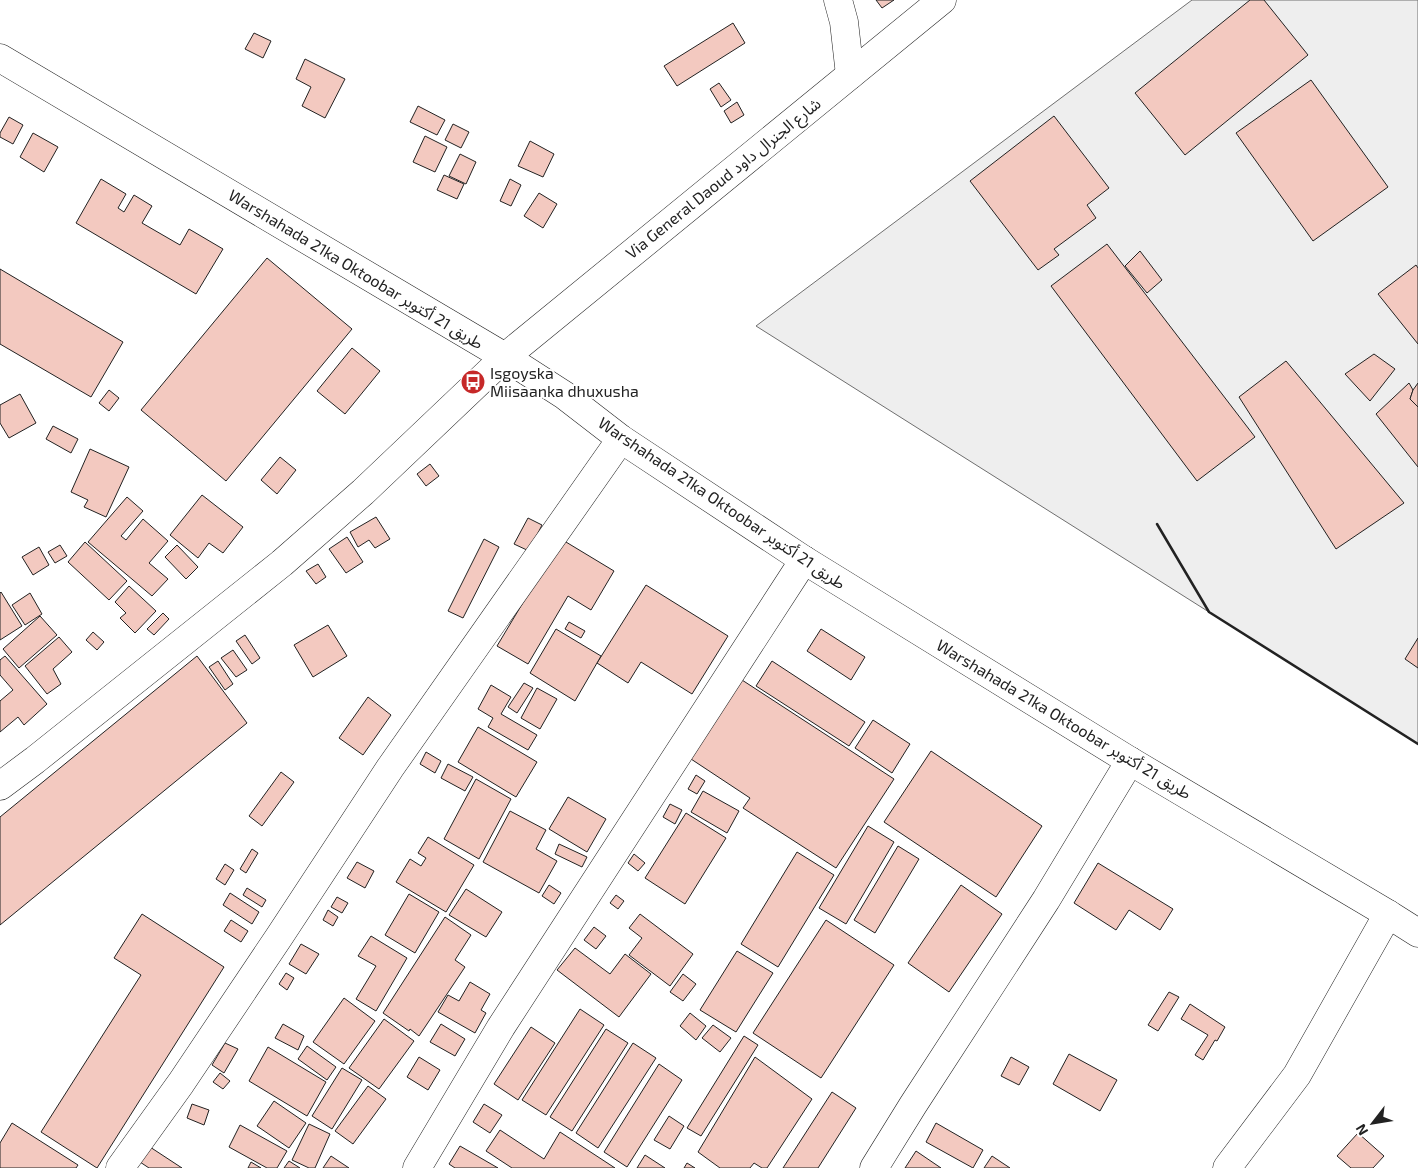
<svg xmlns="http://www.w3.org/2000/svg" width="1418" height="1168" font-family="'Exo 2','Noto Sans Arabic',sans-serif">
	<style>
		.green { fill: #eee; stroke: #6f6f6f }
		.building { fill: #f3c9c0; stroke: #222 }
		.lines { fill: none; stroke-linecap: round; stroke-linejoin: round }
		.minor-casing { stroke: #222; stroke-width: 29 }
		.major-casing { stroke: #222; stroke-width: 29 }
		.minor { stroke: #fff; stroke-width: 28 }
		.major { stroke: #fff; stroke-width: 28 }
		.wall { stroke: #222; stroke-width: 2.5 }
		.labels { text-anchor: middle; stroke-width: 4; stroke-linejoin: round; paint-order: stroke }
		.street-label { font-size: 16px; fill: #222; stroke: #fff }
		.poi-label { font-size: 16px; fill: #222; stroke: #fff; text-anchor: start }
	</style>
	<rect width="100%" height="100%" fill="#fff"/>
	<path class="green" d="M 1192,0 L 1418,0 L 1418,744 L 756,326 Z"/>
	<g class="building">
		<path d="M 876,0 L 894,0 L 882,8 Z"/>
		<path d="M 1250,0 L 1264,0 L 1308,55 L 1185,155 L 1135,93 Z"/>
		<path d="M 733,23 L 745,43 L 677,86 L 664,66 Z"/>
		<path d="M 254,33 L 271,41 L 263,58 L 245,49 Z"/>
		<path d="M 305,59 L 345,79 L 325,118 L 302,106 L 311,87 L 296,79 Z"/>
		<path d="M 1311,80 L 1388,187 L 1313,241 L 1236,133 Z"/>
		<path d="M 719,83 L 731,100 L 721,107 L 710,89 Z"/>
		<path d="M 737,102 L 744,115 L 731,123 L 724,111 Z"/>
		<path d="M 418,106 L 445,120 L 437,135 L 410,122 Z"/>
		<path d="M 1054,116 L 1109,188 L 1087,205 L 1096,218 L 1054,249 L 1059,255 L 1038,270 L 970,181 Z"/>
		<path d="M 9,117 L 23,125 L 13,144 L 0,137 L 0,133 Z"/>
		<path d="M 453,124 L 469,132 L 461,148 L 445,140 Z"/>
		<path d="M 33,133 L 58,147 L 44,172 L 20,157 Z"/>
		<path d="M 425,136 L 447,147 L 435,172 L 413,162 Z"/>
		<path d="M 530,141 L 554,154 L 543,177 L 518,166 Z"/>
		<path d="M 460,154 L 476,162 L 466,184 L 449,176 Z"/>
		<path d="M 444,175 L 464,184 L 457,199 L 437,190 Z"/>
		<path d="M 101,179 L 126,194 L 118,208 L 124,212 L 134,195 L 152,206 L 142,223 L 180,245 L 189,229 L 223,249 L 196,294 L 76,223 Z"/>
		<path d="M 510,179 L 521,185 L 511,206 L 500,201 Z"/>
		<path d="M 539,193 L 557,204 L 543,228 L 524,216 Z"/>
		<path d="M 1107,244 L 1255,437 L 1197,481 L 1051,286 Z"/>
		<path d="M 1140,251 L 1162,280 L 1147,293 L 1125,266 Z"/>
		<path d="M 267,258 L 352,329 L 226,481 L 141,410 Z"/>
		<path d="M 1416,265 L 1418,268 L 1418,344 L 1378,294 Z"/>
		<path d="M 0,269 L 123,342 L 91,397 L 0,344 Z"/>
		<path d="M 352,348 L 380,371 L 345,414 L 317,391 Z"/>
		<path d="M 1374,354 L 1395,369 L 1370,401 L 1345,374 Z"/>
		<path d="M 1286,361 L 1404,503 L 1336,549 L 1239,397 Z"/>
		<path d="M 1409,383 L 1413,390 L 1410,399 L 1418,407 L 1418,467 L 1376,414 Z"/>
		<path d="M 1418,383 L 1418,407 L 1410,399 L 1413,390 Z"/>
		<path d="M 109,390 L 119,398 L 109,411 L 99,403 Z"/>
		<path d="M 20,394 L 36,423 L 9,438 L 0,423 L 0,405 Z"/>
		<path d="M 53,426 L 78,439 L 71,453 L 46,439 Z"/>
		<path d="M 90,449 L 129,467 L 106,517 L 84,507 L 88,500 L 71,492 Z"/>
		<path d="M 280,457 L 296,470 L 277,494 L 261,480 Z"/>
		<path d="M 430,464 L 439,476 L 426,486 L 417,474 Z"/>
		<path d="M 202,495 L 243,527 L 223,553 L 209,543 L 198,558 L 170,535 Z"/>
		<path d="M 127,497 L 143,511 L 121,536 L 126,540 L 143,519 L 168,541 L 149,563 L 168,579 L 152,596 L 88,542 Z"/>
		<path d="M 376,517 L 390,539 L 375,548 L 369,540 L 358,547 L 350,532 Z"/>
		<path d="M 528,518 L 542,525 L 529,551 L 514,544 Z"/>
		<path d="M 347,537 L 363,562 L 346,573 L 329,549 Z"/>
		<path d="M 484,539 L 499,547 L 463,618 L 448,611 Z"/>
		<path d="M 561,539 L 614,571 L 591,610 L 568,596 L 528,664 L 497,646 Z"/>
		<path d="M 85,542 L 127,581 L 109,600 L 68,562 Z"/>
		<path d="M 60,545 L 67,556 L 55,563 L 48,552 Z"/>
		<path d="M 177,545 L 198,567 L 186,579 L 165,557 Z"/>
		<path d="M 39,547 L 49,565 L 33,575 L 22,557 Z"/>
		<path d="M 318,564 L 326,577 L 316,584 L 306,571 Z"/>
		<path d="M 646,585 L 728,636 L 692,694 L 641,662 L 628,683 L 597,663 Z"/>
		<path d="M 129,586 L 156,611 L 135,633 L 120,618 L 126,613 L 115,602 Z"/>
		<path d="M 1,592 L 22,626 L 0,640 L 0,593 Z"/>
		<path d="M 30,593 L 42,614 L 25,625 L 12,605 Z"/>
		<path d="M 163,613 L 169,619 L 154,635 L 147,629 Z"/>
		<path d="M 40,616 L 57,635 L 19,668 L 3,649 Z"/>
		<path d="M 569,622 L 585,631 L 581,638 L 565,629 Z"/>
		<path d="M 328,625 L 347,656 L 313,677 L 294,645 Z"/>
		<path d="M 556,629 L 601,656 L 575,701 L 530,673 Z"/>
		<path d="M 821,629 L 865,657 L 851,680 L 807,651 Z"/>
		<path d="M 93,632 L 104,642 L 97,650 L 86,640 Z"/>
		<path d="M 245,635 L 260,658 L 252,664 L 236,641 Z"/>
		<path d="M 59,637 L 72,652 L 53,669 L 61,684 L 47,694 L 25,666 Z"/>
		<path d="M 1418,638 L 1418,668 L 1405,659 Z"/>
		<path d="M 233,650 L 247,670 L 236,677 L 221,658 Z"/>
		<path d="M 5,656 L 47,704 L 24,725 L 18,717 L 0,732 L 0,701 L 13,690 L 0,675 L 0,660 Z"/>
		<path d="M 197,656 L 247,723 L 0,925 L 0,817 Z"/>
		<path d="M 218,661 L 233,684 L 225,690 L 209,667 Z"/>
		<path d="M 772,661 L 865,722 L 849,746 L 756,686 Z"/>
		<path d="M 742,680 L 894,779 L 836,868 L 743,808 L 750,798 L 691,759 Z"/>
		<path d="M 524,683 L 533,688 L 517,713 L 508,707 Z"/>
		<path d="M 491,685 L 511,697 L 501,714 L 537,735 L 528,750 L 488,727 L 493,718 L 478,709 Z"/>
		<path d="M 537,688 L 557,699 L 540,729 L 521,718 Z"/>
		<path d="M 368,697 L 391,715 L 363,755 L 339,738 Z"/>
		<path d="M 873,720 L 910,744 L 892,773 L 855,748 Z"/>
		<path d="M 478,727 L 537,762 L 516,797 L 458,762 Z"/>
		<path d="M 931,751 L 1042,826 L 996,897 L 884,822 Z"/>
		<path d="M 426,752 L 441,761 L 435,773 L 420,764 Z"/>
		<path d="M 448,764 L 473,777 L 465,791 L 441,778 Z"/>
		<path d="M 281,772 L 294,782 L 262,826 L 249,816 Z"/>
		<path d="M 696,775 L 705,781 L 697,794 L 688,789 Z"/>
		<path d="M 476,779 L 511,799 L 479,859 L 444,839 Z"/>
		<path d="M 703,791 L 739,811 L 727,833 L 691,812 Z"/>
		<path d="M 568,797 L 606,819 L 587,852 L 549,829 Z"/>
		<path d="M 670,804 L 682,810 L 675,824 L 663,817 Z"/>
		<path d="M 510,811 L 546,830 L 536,849 L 557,861 L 539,893 L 483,862 Z"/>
		<path d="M 686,813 L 726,838 L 685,904 L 645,878 Z"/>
		<path d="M 868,826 L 894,842 L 846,924 L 819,908 Z"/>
		<path d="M 428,837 L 474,865 L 446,912 L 396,882 L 410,859 L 421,866 L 426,858 L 418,853 Z"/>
		<path d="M 559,844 L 587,857 L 582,867 L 555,854 Z"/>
		<path d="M 898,846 L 919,859 L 875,933 L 854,920 Z"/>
		<path d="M 252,849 L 258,853 L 246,873 L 240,869 Z"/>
		<path d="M 797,852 L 834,875 L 778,967 L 741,944 Z"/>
		<path d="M 634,854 L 645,863 L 638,871 L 628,863 Z"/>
		<path d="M 357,862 L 374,871 L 365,888 L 347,878 Z"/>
		<path d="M 1098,863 L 1173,909 L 1160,930 L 1129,910 L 1116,930 L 1074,903 Z"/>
		<path d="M 225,864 L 234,870 L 225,885 L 216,879 Z"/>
		<path d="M 549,885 L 561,893 L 554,904 L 542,896 Z"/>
		<path d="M 961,885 L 1002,914 L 949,992 L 908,963 Z"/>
		<path d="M 247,888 L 266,900 L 262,907 L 243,895 Z"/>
		<path d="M 466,889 L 502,912 L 486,937 L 449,915 Z"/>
		<path d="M 230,893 L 259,912 L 252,924 L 223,905 Z"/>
		<path d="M 409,894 L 439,912 L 415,953 L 385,935 Z"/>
		<path d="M 616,895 L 624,901 L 618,909 L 610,903 Z"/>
		<path d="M 337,897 L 348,903 L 342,913 L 331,907 Z"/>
		<path d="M 328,910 L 338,917 L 333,926 L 323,920 Z"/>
		<path d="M 142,914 L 224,967 L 97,1168 L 41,1132 L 141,975 L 114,958 Z"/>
		<path d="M 640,914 L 693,954 L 670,986 L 629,955 L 642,938 L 629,928 Z"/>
		<path d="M 445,917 L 471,935 L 455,960 L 465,967 L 419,1036 L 410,1029 L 409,1031 L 383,1013 Z"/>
		<path d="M 231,920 L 248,931 L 241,942 L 224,931 Z"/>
		<path d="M 826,920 L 894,965 L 821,1078 L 753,1033 Z"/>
		<path d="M 594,927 L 606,936 L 596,949 L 584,940 Z"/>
		<path d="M 371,936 L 407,958 L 376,1011 L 356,999 L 376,966 L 358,956 Z"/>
		<path d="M 301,944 L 319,954 L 306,974 L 289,964 Z"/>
		<path d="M 575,948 L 610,974 L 625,954 L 651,974 L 619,1017 L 557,970 Z"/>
		<path d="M 737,951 L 773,973 L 736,1032 L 700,1010 Z"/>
		<path d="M 286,973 L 294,978 L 287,990 L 279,984 Z"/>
		<path d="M 683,974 L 696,984 L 683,1001 L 670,992 Z"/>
		<path d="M 470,982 L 490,994 L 481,1010 L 486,1013 L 475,1033 L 438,1012 L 448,995 L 459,1001 Z"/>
		<path d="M 1169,992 L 1179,997 L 1158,1031 L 1148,1025 Z"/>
		<path d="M 344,998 L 375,1021 L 344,1064 L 313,1042 Z"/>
		<path d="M 1190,1004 L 1225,1027 L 1217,1041 L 1215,1040 L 1203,1060 L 1195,1055 L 1208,1035 L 1181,1019 Z"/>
		<path d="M 580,1009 L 604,1025 L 546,1115 L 522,1100 Z"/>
		<path d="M 690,1013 L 706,1026 L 696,1040 L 680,1026 Z"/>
		<path d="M 384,1019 L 414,1041 L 379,1089 L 349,1068 Z"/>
		<path d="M 283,1024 L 304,1036 L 298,1050 L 275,1038 Z"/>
		<path d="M 441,1024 L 465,1039 L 455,1056 L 430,1042 Z"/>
		<path d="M 713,1025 L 731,1038 L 720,1052 L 702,1038 Z"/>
		<path d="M 531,1027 L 555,1043 L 518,1100 L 494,1084 Z"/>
		<path d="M 606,1029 L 628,1043 L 572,1131 L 550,1117 Z"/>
		<path d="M 744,1036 L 758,1045 L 701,1136 L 687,1128 Z"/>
		<path d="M 225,1043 L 238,1049 L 224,1073 L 212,1065 Z"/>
		<path d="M 633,1043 L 656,1058 L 598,1148 L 576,1133 Z"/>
		<path d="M 307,1046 L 336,1067 L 327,1080 L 298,1059 Z"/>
		<path d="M 268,1047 L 326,1082 L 307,1116 L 249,1081 Z"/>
		<path d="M 1069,1054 L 1117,1080 L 1100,1111 L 1053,1084 Z"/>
		<path d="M 419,1057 L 440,1070 L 428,1090 L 407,1077 Z"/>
		<path d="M 755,1057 L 812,1099 L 767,1168 L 762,1168 L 754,1163 L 750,1168 L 720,1168 L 698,1152 Z"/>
		<path d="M 1011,1057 L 1029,1067 L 1019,1085 L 1001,1076 Z"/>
		<path d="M 659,1064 L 682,1080 L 627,1167 L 604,1152 Z"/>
		<path d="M 342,1068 L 362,1080 L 332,1129 L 312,1116 Z"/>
		<path d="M 220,1073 L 230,1081 L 223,1089 L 213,1082 Z"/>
		<path d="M 368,1086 L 386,1099 L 353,1144 L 335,1131 Z"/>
		<path d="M 832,1092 L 856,1108 L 818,1168 L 783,1168 Z"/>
		<path d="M 274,1101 L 306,1123 L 289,1148 L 257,1126 Z"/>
		<path d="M 192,1104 L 209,1110 L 204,1125 L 187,1118 Z"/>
		<path d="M 484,1104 L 502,1115 L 490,1133 L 473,1122 Z"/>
		<path d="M 669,1116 L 684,1126 L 670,1149 L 654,1140 Z"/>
		<path d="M 12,1123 L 78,1165 L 76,1168 L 0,1168 L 0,1143 Z"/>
		<path d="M 936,1123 L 983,1150 L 973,1168 L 926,1142 Z"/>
		<path d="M 309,1124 L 330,1134 L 315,1168 L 309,1168 L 292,1160 Z"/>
		<path d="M 240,1125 L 287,1151 L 277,1168 L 267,1168 L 229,1147 Z"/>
		<path d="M 500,1130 L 544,1159 L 560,1132 L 615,1168 L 512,1168 L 486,1151 Z"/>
		<path d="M 1358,1133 L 1384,1156 L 1373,1168 L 1351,1168 L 1337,1156 Z"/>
		<path d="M 460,1146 L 498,1168 L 455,1168 L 449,1164 Z"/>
		<path d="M 150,1147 L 182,1168 L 149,1168 L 140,1162 Z"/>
		<path d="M 916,1151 L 941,1168 L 905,1168 Z"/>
		<path d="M 645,1155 L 665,1168 L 637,1168 Z"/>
		<path d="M 331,1156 L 349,1168 L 323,1168 Z"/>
		<path d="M 992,1156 L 1010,1168 L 984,1168 Z"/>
		<path d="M 289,1161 L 300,1168 L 284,1168 Z"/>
		<path d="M 251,1162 L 261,1168 L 248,1168 Z"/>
		<path d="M 687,1163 L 695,1168 L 684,1168 Z"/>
	</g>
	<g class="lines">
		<defs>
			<g id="minor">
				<path d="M 838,0 L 844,22 L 850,75"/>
				<path d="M 0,786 L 35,760 L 282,563 L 363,492 L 505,357"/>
				<path d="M 120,1168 L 181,1083 L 279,937 L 390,768 L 621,439"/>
				<path d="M 417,1168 L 501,1027 L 804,560"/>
				<path d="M 874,1168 L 913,1105 L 1046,900 L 1130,761"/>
				<path d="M 1227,1168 L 1297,1075 L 1388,914"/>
			</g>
			<g id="major">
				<path d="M 0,58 L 505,357 L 564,395 L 621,439 L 804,560 L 1130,761 L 1388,914 L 1418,933"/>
				<path d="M 505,357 L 942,0"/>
			</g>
		</defs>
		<use href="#minor" class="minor-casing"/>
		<use href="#major" class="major-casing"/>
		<use href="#minor" class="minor"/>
		<use href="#major" class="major"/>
		<path class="wall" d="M 1157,524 L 1209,612 L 1418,744"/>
	</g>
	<defs>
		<symbol id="bus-disc" viewBox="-11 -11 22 22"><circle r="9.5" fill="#c62828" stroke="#fff"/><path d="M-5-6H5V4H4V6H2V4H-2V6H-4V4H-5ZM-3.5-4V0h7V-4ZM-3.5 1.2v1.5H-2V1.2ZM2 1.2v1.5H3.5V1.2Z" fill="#fff"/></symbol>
	</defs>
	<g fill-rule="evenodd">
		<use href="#bus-disc" x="459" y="368" width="28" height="28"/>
	</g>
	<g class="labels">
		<g class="street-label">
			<text transform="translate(723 178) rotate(-39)" y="6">Via General Daoud شارع الجنرال داود</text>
			<text transform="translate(356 269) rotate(31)" y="6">Warshahada 21ka Oktoobar طريق 21 أكتوبر</text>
			<text transform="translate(722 503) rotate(34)" y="6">Warshahada 21ka Oktoobar طريق 21 أكتوبر</text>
			<text transform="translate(1064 719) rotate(31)" y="6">Warshahada 21ka Oktoobar طريق 21 أكتوبر</text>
		</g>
		<g class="poi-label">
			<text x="490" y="379">Isgoyska<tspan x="490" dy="18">Miisaanka dhuxusha</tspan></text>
		</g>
	</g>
	<g transform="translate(1373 1123) rotate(239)" stroke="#ffffff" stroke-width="4" paint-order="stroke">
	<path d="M0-4L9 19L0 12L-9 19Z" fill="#222222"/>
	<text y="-8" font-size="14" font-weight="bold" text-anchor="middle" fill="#222222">N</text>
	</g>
</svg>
